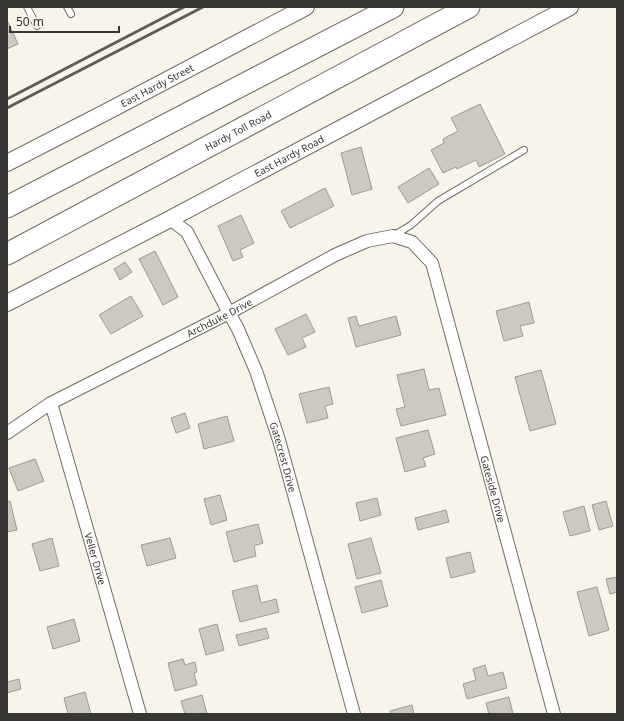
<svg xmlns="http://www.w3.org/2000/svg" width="624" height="721" font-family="'Noto Sans',sans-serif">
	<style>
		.building { fill: #cdc9c0; stroke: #9d9a91 }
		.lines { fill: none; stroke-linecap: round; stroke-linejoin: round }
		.service-casing { stroke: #706d64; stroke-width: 8 }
		.minor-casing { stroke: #706d64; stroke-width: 14 }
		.secondary-casing { stroke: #706d64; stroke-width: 18 }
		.motorway-casing { stroke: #706d64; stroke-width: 23 }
		.service { stroke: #fff; stroke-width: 6 }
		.minor { stroke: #fff; stroke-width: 12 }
		.secondary { stroke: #fff; stroke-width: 16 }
		.motorway { stroke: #fff; stroke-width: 21 }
		.rail { stroke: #605d58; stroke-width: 3 }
		.labels { text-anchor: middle; stroke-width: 4; stroke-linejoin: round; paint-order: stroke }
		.street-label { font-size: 10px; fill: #383632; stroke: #f8f4ea }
	</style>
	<rect width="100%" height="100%" fill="#f8f4ea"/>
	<g class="building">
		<path d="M 7,20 L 18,44 L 7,49 Z"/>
		<path d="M 480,104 L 505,154 L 479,167 L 476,160 L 457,169 L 456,167 L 443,173 L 431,150 L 444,143 L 443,139 L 458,131 L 451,118 Z"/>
		<path d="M 361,147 L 372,189 L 352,195 L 341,153 Z"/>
		<path d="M 429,168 L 439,184 L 408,203 L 398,187 Z"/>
		<path d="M 325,188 L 334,206 L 290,228 L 281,211 Z"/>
		<path d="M 241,215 L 254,243 L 240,250 L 243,257 L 233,261 L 218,226 Z"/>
		<path d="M 155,251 L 178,297 L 163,305 L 139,259 Z"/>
		<path d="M 125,262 L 132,272 L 120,280 L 114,269 Z"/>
		<path d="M 131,296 L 143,316 L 111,334 L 99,315 Z"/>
		<path d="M 529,302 L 534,323 L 520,326 L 523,336 L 504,341 L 496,311 Z"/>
		<path d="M 306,314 L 315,332 L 302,338 L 306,347 L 288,355 L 275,329 Z"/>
		<path d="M 356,316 L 359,326 L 396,316 L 401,335 L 356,347 L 348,318 Z"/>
		<path d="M 424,369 L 429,390 L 439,388 L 446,415 L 401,426 L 396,409 L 405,407 L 397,375 Z"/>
		<path d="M 541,370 L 556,424 L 530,431 L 515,377 Z"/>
		<path d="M 329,387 L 333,404 L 325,406 L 328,418 L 307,423 L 299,394 Z"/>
		<path d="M 185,413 L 190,428 L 176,433 L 171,418 Z"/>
		<path d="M 227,416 L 234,441 L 204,449 L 198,424 Z"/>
		<path d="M 428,430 L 435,454 L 423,458 L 426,466 L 405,472 L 396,438 Z"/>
		<path d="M 35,459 L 44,481 L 18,491 L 9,468 Z"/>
		<path d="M 220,495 L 227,520 L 211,525 L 204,499 Z"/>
		<path d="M 377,498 L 381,515 L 360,521 L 356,503 Z"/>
		<path d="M 10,501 L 17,530 L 7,532 L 7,502 Z"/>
		<path d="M 606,501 L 613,526 L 599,530 L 592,505 Z"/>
		<path d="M 584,506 L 590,531 L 570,536 L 563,512 Z"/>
		<path d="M 446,510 L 449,522 L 418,530 L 415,518 Z"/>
		<path d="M 258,524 L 263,543 L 254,546 L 256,556 L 234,562 L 226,532 Z"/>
		<path d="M 52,538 L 59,566 L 40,571 L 32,544 Z"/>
		<path d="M 170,538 L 176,558 L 147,566 L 141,545 Z"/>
		<path d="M 371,538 L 381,573 L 357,579 L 348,544 Z"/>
		<path d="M 470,552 L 475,572 L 451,578 L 446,558 Z"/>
		<path d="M 617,577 L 617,592 L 610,594 L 606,579 Z"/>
		<path d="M 381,580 L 388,606 L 362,613 L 355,587 Z"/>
		<path d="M 257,585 L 261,603 L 276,599 L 279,612 L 240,622 L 232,591 Z"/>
		<path d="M 597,587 L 609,630 L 589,636 L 577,592 Z"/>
		<path d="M 74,619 L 80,641 L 53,649 L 47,627 Z"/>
		<path d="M 217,624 L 224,650 L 206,655 L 199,629 Z"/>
		<path d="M 266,628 L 269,638 L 239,646 L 236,635 Z"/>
		<path d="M 183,659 L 185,665 L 195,662 L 197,672 L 194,673 L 197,685 L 175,691 L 168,663 Z"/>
		<path d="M 485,665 L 488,676 L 503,672 L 507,688 L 467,699 L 463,684 L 476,680 L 473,669 Z"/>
		<path d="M 19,679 L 21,689 L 7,693 L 7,682 Z"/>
		<path d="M 85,692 L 91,714 L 68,714 L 64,698 Z"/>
		<path d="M 202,695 L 207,714 L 185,714 L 181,701 Z"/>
		<path d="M 509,697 L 513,714 L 489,714 L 486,703 Z"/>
		<path d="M 412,705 L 414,714 L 391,714 L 390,711 Z"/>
	</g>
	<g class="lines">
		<defs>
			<g id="service">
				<path d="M 27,7 L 37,26"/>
				<path d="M 67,7 L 71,14"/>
				<path d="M 393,236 L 411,225 L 438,201 L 524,150"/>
			</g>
			<g id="minor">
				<path id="s1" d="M 170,219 L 187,232 L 229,313 L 238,329 L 256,371 L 279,440 L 354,714"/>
				<path id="s2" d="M 51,403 L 140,714"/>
				<path id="s3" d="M 7,433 L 51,403 L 229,313 L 335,255 L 367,241 L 393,236 L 412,242 L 432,263 L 554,714"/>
			</g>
			<g id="secondary">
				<path id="s4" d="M 7,163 L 112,109 L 306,7"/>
				<path id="s5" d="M 7,303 L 170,219 L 570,7"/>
			</g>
			<g id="motorway">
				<path d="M 7,207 L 393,7"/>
				<path id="s6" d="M 7,254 L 469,7"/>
			</g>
		</defs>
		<use href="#service" class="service-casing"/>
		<use href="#minor" class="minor-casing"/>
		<use href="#secondary" class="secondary-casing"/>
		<use href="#motorway" class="motorway-casing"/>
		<use href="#service" class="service"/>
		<use href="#minor" class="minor"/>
		<use href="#secondary" class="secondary"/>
		<use href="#motorway" class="motorway"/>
		<g class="rail">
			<path d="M 7,99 L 184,7"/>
			<path d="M 7,108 L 203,7"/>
		</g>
	</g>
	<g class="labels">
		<g class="street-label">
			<text dy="4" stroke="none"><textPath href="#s4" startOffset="169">East Hardy Street</textPath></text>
			<text dy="4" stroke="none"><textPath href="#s6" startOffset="262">Hardy Toll Road</textPath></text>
			<text dy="4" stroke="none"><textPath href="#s5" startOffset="318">East Hardy Road</textPath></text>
			<text dy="4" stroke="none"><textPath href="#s3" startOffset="242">Archduke Drive</textPath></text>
			<text dy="4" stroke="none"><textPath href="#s1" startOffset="267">Gatecrest Drive</textPath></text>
			<text dy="4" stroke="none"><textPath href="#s3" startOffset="718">Gateside Drive</textPath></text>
			<text dy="4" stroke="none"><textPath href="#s2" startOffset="162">Veller Drive</textPath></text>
		</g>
	</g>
	<rect width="624" height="721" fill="none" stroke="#383632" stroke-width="16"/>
	<path d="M10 26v6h109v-6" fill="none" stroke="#383632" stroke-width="2"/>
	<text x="16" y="26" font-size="12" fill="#383632" stroke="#f8f4ea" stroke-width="3" paint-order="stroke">50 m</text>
</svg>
